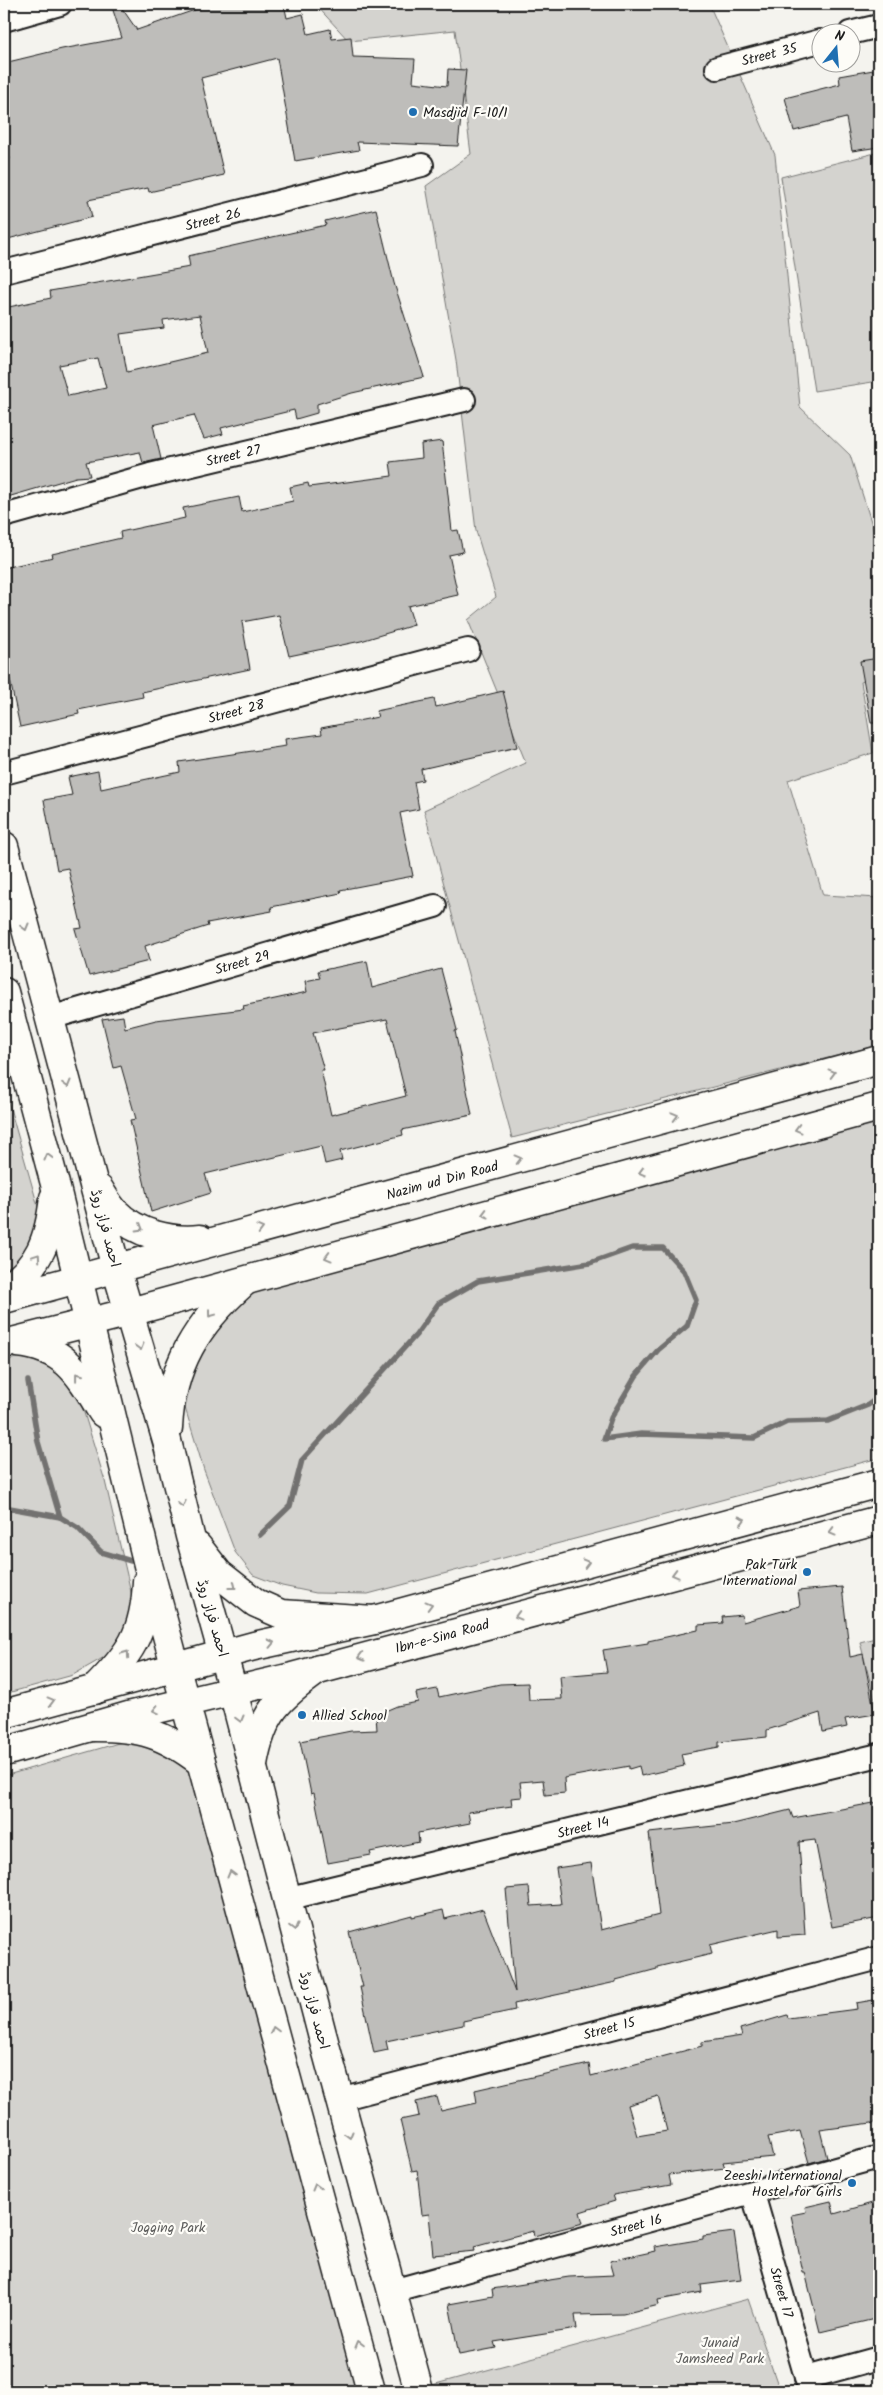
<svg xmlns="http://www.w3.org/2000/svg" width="883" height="2395" font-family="Kalam,'Playpen Sans Arabic',sans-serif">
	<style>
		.green { fill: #d4d3cf; stroke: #787876 }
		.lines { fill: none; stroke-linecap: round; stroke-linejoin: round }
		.stream { stroke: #72716f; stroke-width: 5.5 }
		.building { fill: #bebdba; stroke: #1c1c1c; fill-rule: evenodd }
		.street-casing { stroke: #1c1c1c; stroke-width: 26 }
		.secondary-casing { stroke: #1c1c1c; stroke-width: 31 }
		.primary-casing { stroke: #1c1c1c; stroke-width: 31 }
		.street { stroke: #fdfcf7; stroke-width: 22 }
		.secondary { stroke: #fdfcf7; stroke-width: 28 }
		.primary { stroke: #fdfcf7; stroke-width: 28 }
		.oneway { stroke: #989794 }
		.poi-dot { fill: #1f6fb2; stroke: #fdfcf7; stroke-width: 2 }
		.labels { text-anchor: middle; stroke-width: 4.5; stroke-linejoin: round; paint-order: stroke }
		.street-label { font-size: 14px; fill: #1c1c1c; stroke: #fdfcf7 }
		.poi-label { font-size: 14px; fill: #1c1c1c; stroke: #fdfcf7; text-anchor: start }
		.park-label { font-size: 14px; fill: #5c5c5b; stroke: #fdfcf7 }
	</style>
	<rect width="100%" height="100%" fill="#f4f3ee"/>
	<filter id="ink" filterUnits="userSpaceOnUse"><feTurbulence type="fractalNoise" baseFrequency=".02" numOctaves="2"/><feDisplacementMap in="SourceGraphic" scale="10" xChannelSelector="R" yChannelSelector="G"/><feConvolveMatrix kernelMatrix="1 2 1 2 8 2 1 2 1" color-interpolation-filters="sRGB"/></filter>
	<g filter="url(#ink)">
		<g class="green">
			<path d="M 315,4 L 709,4 L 775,155 L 800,407 L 850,455 L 879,547 L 879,674 L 861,682 L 873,753 L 788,780 L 823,895 L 879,898 L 879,1045 L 512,1138 L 424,810 L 526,763 L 468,620 L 496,597 L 476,531 L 456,360 L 426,186 L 471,154 L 455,30 L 349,41 Z"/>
			<path d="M 879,152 L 879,381 L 814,391 L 781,177 Z"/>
			<path d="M 4,1087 L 39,1210 L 35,1248 L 4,1270 Z"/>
			<path d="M 879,1117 L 879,1458 L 368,1594 L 316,1593 L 282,1586 L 253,1575 L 235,1552 L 204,1470 L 182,1398 L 203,1333 L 242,1292 Z"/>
			<path d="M 38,1353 L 51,1362 L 81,1403 L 105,1481 L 134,1605 L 122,1647 L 73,1675 L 4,1694 L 4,1361 Z"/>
			<path d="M 879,1637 L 879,1717 L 860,1642 Z"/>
			<path d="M 202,1719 L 382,2391 L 4,2391 L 4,1776 Z"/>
			<path d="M 748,2299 L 780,2391 L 434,2391 L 432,2385 Z"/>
		</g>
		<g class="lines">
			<g class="stream">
				<path d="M 28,1381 L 38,1442 L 60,1517"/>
				<path d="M 4,1507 L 60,1517 L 78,1528 L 101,1552 L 131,1561"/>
				<path d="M 260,1535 L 290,1506 L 302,1460 L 416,1335 L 438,1304 L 478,1281 L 590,1263 L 632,1248 L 663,1248 L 684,1271 L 696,1300 L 687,1326 L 658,1350 L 636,1376 L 611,1418 L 604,1439 L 641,1434 L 754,1438 L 787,1422 L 828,1421 L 868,1405 L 879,1397"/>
			</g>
		</g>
		<g class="building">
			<path d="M 111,4 L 119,4 L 137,30 L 212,4 L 284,4 L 287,18 L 303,14 L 308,34 L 330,29 L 332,39 L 351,37 L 353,57 L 415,59 L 413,82 L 447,86 L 448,69 L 466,70 L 458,146 L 357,142 L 359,150 L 295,161 L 277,58 L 201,78 L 224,175 L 149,192 L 148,188 L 88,200 L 92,217 L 4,240 L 4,160 L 10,159 L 4,133 L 4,63 L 62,49 L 122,38 Z"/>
			<path d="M 879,69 L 879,147 L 852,151 L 846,118 L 794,131 L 785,98 L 840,84 L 839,76 Z"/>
			<path d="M 376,209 L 394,283 L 424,377 L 352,393 L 317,404 L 317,413 L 296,419 L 294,410 L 221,428 L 223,434 L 204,439 L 194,415 L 153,425 L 161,459 L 143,463 L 140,452 L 86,462 L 90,476 L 76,477 L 4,498 L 4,308 L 51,298 L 50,291 L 190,267 L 188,256 L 326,225 L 325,221 ZM 200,315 L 208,353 L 127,372 L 120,334 L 164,328 L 163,320 ZM 98,358 L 106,388 L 68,396 L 59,365 Z"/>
			<path d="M 442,441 L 452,531 L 458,530 L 463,552 L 449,555 L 458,595 L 408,606 L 414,625 L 361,641 L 289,656 L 279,615 L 242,622 L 250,669 L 142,692 L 143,697 L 78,710 L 79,714 L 20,727 L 4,652 L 4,568 L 53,557 L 52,554 L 121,538 L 120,532 L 185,518 L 183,508 L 239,497 L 242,512 L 293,501 L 290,487 L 308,483 L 309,487 L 392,476 L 390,462 L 422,458 L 421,444 Z"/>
			<path d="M 879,658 L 879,723 L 871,723 L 860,661 Z"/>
			<path d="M 503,691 L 517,747 L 421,769 L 423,780 L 414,782 L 419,809 L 400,813 L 413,876 L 340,890 L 341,893 L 271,907 L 272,911 L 207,923 L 208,926 L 145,946 L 149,961 L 89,976 L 75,929 L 82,928 L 68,868 L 57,870 L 44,800 L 72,795 L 68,777 L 98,771 L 101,789 L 180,772 L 179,762 L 286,746 L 285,739 L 322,734 L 321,728 L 378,717 L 376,711 L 434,699 L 436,707 Z"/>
			<path d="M 367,961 L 372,988 L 441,969 L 457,1030 L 455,1031 L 472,1115 L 402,1130 L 403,1135 L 340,1151 L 342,1160 L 325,1164 L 321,1146 L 205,1174 L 211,1193 L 151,1212 L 130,1120 L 136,1119 L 121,1066 L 114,1068 L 102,1019 L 123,1016 L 125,1028 L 156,1020 L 244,1009 L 243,1006 L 307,992 L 305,981 L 320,978 L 318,971 ZM 387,1019 L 406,1096 L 331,1115 L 321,1070 L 324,1070 L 313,1033 Z"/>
			<path d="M 842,1587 L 850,1657 L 863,1654 L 875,1714 L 845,1719 L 847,1727 L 823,1732 L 820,1713 L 767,1730 L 767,1737 L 719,1742 L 719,1747 L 681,1754 L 684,1766 L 641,1776 L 639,1766 L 629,1769 L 629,1766 L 564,1778 L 565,1793 L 545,1795 L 543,1780 L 520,1782 L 522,1797 L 511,1798 L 512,1806 L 468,1812 L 470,1823 L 418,1833 L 419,1842 L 370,1852 L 371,1855 L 328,1863 L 314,1793 L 311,1794 L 300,1741 L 351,1731 L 377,1730 L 376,1715 L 397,1706 L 418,1702 L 416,1693 L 437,1689 L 439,1697 L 500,1684 L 528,1683 L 529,1700 L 562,1699 L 560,1676 L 607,1672 L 603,1650 L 648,1643 L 648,1641 L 698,1630 L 698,1625 L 723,1623 L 722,1617 L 742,1615 L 743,1622 L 800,1606 L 798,1591 Z"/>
			<path d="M 879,1802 L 879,1918 L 832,1927 L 815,1840 L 799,1842 L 805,1935 L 778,1937 L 778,1929 L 710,1945 L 712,1954 L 657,1967 L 657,1969 L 616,1980 L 616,1982 L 514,2004 L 515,2010 L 463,2021 L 463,2025 L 386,2041 L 388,2050 L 374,2053 L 360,1987 L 363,1987 L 349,1932 L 412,1915 L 412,1917 L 443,1910 L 445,1919 L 483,1909 L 515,1992 L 506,1889 L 529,1887 L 531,1906 L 561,1904 L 556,1868 L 591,1863 L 601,1930 L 659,1915 L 649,1833 L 733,1824 L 790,1810 L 793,1818 Z"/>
			<path d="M 879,1999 L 879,2122 L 820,2130 L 827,2158 L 809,2163 L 800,2131 L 768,2137 L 773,2157 L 723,2162 L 725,2168 L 669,2175 L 671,2185 L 613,2195 L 615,2201 L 580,2212 L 583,2223 L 534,2236 L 533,2231 L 474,2247 L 475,2251 L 433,2255 L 429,2214 L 422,2215 L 417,2170 L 412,2171 L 400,2120 L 419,2116 L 416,2102 L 437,2097 L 441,2111 L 477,2103 L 475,2090 L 589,2064 L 591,2076 L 702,2046 L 702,2042 L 742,2036 L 740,2029 L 787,2015 L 788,2018 L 857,2009 L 856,2003 ZM 658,2096 L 667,2131 L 637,2136 L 628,2105 Z"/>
			<path d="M 831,2201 L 834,2214 L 879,2201 L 879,2318 L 820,2332 L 805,2272 L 803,2272 L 791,2215 L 806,2212 L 805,2207 Z"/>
			<path d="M 734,2232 L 741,2280 L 701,2285 L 702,2292 L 658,2300 L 659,2305 L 623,2314 L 575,2315 L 577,2329 L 494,2342 L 496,2348 L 459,2355 L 449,2304 L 493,2296 L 492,2289 L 569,2277 L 614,2275 L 610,2261 L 656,2251 L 655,2247 L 703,2239 L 703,2236 Z"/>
		</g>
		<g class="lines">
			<defs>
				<g id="street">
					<path d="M 4,20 L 60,4"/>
					<path d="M 850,33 L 879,26"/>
					<path d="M 717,68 L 820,41"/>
					<path d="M 4,272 L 422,165"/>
					<path d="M 4,516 L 150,475 L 464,400"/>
					<path d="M 4,773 L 468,650"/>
					<path d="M 50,1018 L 435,906"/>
					<path d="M 286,1899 L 879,1755"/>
					<path d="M 340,2099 L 879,1958"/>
					<path d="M 753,2194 L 810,2391"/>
					<path d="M 392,2291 L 879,2157"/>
					<path d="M 806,2378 L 879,2358"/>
				</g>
				<g id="secondary">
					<path d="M 4,1714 L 254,1646 L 374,1620 L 879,1483"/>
					<path d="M 4,1752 L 132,1715 L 292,1677 L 879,1520"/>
				</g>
				<g id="primary">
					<path d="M 4,846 L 116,1268 L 167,1441 L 190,1536 L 233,1691 L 322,2034 L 419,2391"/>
					<path d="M 4,992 L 55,1184 L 148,1565 L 371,2391"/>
					<path d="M 99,1189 C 104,1197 109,1206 115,1212 C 136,1234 171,1242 200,1239"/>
					<path d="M 4,1291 C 40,1266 49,1239 54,1198"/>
					<path d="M 4,1299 L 879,1060"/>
					<path d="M 18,1343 C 66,1348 79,1374 103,1413"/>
					<path d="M 4,1344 L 130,1312 L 879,1107"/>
					<path d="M 168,1428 C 171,1365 197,1324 243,1283"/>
					<path d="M 198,1547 L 219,1574 L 256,1603 L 281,1614 L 374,1620"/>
					<path d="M 94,1690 C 130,1654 145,1634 147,1581"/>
					<path d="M 94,1727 C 141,1727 163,1733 201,1762"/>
					<path d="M 253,1764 C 262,1713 278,1698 319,1669"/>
				</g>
			</defs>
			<use href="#street" class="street-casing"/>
			<use href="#secondary" class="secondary-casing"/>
			<use href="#primary" class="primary-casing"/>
			<use href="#street" class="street"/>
			<use href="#secondary" class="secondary"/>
			<use href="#primary" class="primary"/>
		</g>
		<defs><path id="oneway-chevron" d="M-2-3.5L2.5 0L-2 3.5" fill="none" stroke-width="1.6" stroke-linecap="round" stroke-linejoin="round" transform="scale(1.25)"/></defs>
		<g class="oneway">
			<use href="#oneway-chevron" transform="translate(25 927) rotate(75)"/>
			<use href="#oneway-chevron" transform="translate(832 1073) rotate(-15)"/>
			<use href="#oneway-chevron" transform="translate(67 1084) rotate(75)"/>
			<use href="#oneway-chevron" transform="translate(675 1116) rotate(-15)"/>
			<use href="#oneway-chevron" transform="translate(798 1129) rotate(165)"/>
			<use href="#oneway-chevron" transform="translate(48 1157) rotate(-105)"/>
			<use href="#oneway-chevron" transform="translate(518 1159) rotate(-15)"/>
			<use href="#oneway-chevron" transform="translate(642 1172) rotate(165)"/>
			<use href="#oneway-chevron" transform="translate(485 1214) rotate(165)"/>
			<use href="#oneway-chevron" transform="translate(140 1228) rotate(31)"/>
			<use href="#oneway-chevron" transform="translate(260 1229) rotate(-15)"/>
			<use href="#oneway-chevron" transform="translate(37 1257) rotate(-56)"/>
			<use href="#oneway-chevron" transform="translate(328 1257) rotate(165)"/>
			<use href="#oneway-chevron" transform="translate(211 1314) rotate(127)"/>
			<use href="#oneway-chevron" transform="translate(140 1347) rotate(74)"/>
			<use href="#oneway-chevron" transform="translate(78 1376) rotate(-128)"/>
			<use href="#oneway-chevron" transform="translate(182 1504) rotate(77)"/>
			<use href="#oneway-chevron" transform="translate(742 1520) rotate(-15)"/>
			<use href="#oneway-chevron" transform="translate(832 1532) rotate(165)"/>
			<use href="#oneway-chevron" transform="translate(586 1563) rotate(-15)"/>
			<use href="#oneway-chevron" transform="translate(675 1574) rotate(165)"/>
			<use href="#oneway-chevron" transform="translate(233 1586) rotate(38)"/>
			<use href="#oneway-chevron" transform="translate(429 1605) rotate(-15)"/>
			<use href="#oneway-chevron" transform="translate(518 1616) rotate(165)"/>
			<use href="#oneway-chevron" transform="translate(271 1643) rotate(-12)"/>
			<use href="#oneway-chevron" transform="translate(126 1654) rotate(-55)"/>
			<use href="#oneway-chevron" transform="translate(361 1657) rotate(165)"/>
			<use href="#oneway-chevron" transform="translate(51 1701) rotate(-15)"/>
			<use href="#oneway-chevron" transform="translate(156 1710) rotate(167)"/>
			<use href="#oneway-chevron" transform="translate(240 1719) rotate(75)"/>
			<use href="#oneway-chevron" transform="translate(231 1874) rotate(-105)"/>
			<use href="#oneway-chevron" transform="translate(294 1927) rotate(75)"/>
			<use href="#oneway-chevron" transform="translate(274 2030) rotate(-105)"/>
			<use href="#oneway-chevron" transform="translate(349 2135) rotate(75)"/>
			<use href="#oneway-chevron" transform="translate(316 2187) rotate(-105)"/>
			<use href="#oneway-chevron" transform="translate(359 2344) rotate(-105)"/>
		</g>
	</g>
	<g class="poi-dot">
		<circle cx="413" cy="112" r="5"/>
		<circle cx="807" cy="1572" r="5"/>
		<circle cx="302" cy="1715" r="5"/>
		<circle cx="852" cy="2183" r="5"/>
	</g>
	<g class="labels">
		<g class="street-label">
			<text transform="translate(769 54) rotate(-14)" y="5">Street 35</text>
			<text transform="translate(213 219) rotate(-14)" y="5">Street 26</text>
			<text transform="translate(233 455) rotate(-13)" y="5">Street 27</text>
			<text transform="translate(236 711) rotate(-15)" y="5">Street 28</text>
			<text transform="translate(242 962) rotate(-16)" y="5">Street 29</text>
			<text transform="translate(442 1180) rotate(-15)" y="5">Nazim ud Din Road</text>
			<text transform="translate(106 1228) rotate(75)" y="5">احمد فراز روڈ</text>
			<text transform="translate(213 1618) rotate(74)" y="5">احمد فراز روڈ</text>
			<text transform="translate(442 1636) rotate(-15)" y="5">Ibn-e-Sina Road</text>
			<text transform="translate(583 1827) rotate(-14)" y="5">Street 14</text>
			<text transform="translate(315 2010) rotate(75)" y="5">احمد فراز روڈ</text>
			<text transform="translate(609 2028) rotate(-15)" y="5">Street 15</text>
			<text transform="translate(636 2225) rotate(-15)" y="5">Street 16</text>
			<text transform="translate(782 2292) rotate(74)" y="5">Street 17</text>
		</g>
		<g class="poi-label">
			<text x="423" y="117">Masdjid F-10/1</text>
			<text x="797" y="1569" text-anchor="end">Pak Turk<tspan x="797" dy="16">International</tspan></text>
			<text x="312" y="1720">Allied School</text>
			<text x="842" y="2180" text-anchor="end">Zeeshi International<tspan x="842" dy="16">Hostel for Girls</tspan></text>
		</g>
		<g class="park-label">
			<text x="168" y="2232">Jogging Park</text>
			<text x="720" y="2347">Junaid<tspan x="720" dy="16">Jamsheed Park</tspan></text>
		</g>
	</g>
	<rect width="883" height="2395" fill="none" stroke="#fdfcf7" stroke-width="20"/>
	<rect x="10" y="10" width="863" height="2375" fill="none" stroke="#1c1c1c" stroke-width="2" filter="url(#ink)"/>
	<g transform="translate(836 48) rotate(17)"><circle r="24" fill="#fdfcf7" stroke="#a3a29f"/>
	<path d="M0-4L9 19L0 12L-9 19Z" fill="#1f6fb2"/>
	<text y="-8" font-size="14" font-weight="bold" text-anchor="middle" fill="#1c1c1c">N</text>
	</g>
</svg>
